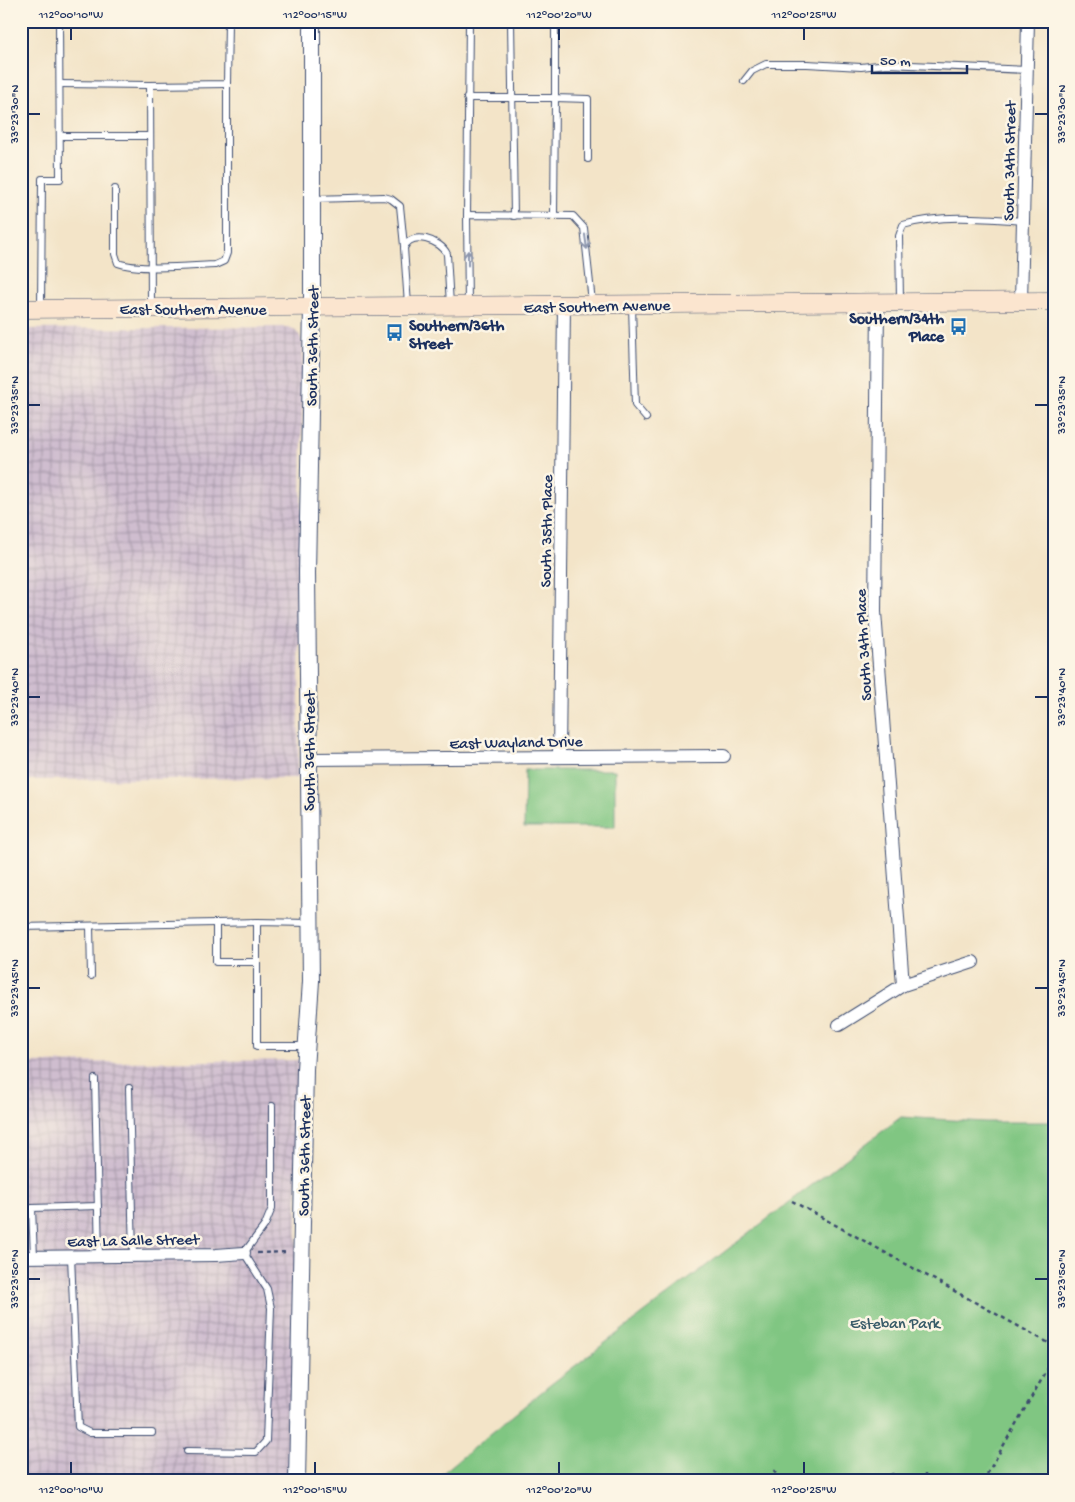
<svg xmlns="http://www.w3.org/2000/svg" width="1075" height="1502" font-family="'Gochi Hand',sans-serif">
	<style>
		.industrial { fill: url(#industrial-grid) }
		.park { fill: #80c682; stroke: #4e7a70 }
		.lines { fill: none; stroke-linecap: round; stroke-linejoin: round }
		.service-casing { stroke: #3b4a6e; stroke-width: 8 }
		.minor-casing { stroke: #3b4a6e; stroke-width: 14 }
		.tertiary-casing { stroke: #3b4a6e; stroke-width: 18 }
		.secondary-casing { stroke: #3b4a6e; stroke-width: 19 }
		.path { stroke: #3b4a6e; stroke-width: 2.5; stroke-dasharray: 4 4; stroke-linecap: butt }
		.service { stroke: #fff; stroke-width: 6 }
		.minor { stroke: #fff; stroke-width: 12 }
		.tertiary { stroke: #fff; stroke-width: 16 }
		.secondary { stroke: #fbe5cf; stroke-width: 18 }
		.oneway { stroke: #8d97ae }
		.ticks { fill: none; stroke: #1b2f5e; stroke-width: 2 }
		.labels { text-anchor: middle; stroke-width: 5; stroke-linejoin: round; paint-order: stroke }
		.street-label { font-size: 16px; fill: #1b2f5e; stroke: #fcf5e5 }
		.poi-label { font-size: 16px; font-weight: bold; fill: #1b2f5e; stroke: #fcf5e5; text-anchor: end }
		.park-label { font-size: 16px; fill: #395c69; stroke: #fcf5e5 }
		.neatline { fill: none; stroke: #1b2f5e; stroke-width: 2 }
		.ticks-label { font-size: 12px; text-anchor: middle; fill: #1b2f5e }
	</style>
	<defs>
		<pattern id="industrial-grid" width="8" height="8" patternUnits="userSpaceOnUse" patternTransform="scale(1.25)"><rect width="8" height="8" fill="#cfbdcf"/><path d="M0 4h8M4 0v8" fill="none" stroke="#a79aab"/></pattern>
	</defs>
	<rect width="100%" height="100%" fill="#fcf5e5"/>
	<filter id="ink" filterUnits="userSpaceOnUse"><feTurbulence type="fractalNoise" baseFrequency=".02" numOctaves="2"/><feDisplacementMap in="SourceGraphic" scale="10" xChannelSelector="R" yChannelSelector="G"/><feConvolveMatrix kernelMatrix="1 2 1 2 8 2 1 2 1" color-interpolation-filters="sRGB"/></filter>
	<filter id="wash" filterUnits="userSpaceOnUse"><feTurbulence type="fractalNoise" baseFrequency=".0096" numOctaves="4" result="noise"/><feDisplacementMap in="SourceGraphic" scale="20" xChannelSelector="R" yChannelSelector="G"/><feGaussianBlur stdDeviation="1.12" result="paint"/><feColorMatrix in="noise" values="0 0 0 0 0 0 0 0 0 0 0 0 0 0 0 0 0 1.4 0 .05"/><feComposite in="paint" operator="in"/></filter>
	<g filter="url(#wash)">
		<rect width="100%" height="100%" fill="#f3e4c8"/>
		<g class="industrial">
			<path d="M 287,327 L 294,329 L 300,336 L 303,345 L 298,778 L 21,780 L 21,329 Z"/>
			<path d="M 299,1060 L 294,1481 L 21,1481 L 21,1063 Z"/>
		</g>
		<g class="park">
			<path d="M 525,770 L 615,770 L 615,827 L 524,827 Z"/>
			<path d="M 901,1117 L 985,1122 L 1054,1122 L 1054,1481 L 433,1481 L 550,1385 Z"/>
		</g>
	</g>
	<g filter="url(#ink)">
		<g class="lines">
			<defs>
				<g id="service">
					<path d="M 511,21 L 514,216"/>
					<path d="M 555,21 L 555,98 L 588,99 L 588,159"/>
					<path d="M 744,81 L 752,71 L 766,64 L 807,64 L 861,67 L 887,64 L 1027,70"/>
					<path d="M 60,84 L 150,85"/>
					<path d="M 467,98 L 555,98 L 554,216"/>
					<path d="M 60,136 L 150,136"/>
					<path d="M 115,189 L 115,254 L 118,263 C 139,271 191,266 215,265 L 224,261 L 227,253 L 227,84"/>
					<path d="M 313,199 L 384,197 L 391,199 L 400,206 L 404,246"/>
					<path d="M 467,215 L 469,21"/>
					<path d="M 900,300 L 899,236 L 903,225 C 941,214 983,218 1023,221"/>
					<path d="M 408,305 L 404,248 C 411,230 441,240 447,254 L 450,305"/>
					<path d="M 468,305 L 467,215 L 573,216 L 584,228 L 592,302"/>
					<path d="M 151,306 L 150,85 L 227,84 L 228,21"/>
					<path d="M 632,306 L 635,405 L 646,418"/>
					<path d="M 41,308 L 42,179 L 60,179 L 59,21"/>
					<path d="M 90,926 L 91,976"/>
					<path d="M 21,927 L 216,923"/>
					<path d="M 256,962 L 216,962 L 216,923 L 257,922"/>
					<path d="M 306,1046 L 257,1046 L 257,922 L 309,923"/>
					<path d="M 95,1079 L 99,1256"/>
					<path d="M 129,1088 L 133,1256"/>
					<path d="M 71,1256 L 78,1427 L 90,1433 L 152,1433"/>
					<path d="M 34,1257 L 32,1208 L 98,1206"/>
					<path d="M 187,1451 L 256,1452 L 266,1441 L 271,1308 L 267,1289 L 244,1253 L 265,1225 L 272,1208 L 272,1106"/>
				</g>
				<g id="minor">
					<path d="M 1021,301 L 1028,21"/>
					<path d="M 878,302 L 875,612 L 903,985"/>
					<path d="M 559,757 L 564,305"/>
					<path d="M 308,759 L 724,756"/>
					<path d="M 839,1025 L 903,985 L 973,962"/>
					<path d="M 21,1257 L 216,1255 L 244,1253"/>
				</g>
				<path id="tertiary" d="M 297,1481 L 305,1069 L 311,981 L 307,573 L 312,307 L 312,21"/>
				<path id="secondary" d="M 21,309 L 1054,301"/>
			</defs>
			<use href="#service" class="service-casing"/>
			<use href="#minor" class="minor-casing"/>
			<use href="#tertiary" class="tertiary-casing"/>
			<use href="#secondary" class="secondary-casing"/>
			<g class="path">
				<path d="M 792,1201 L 1054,1346"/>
				<path d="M 257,1253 L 289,1252"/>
				<path d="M 774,1470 L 779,1481"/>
				<path d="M 892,1473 L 893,1481"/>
				<path d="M 925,1474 L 925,1481"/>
				<path d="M 983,1481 L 1054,1358"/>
			</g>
			<use href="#service" class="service"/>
			<use href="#minor" class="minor"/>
			<use href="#tertiary" class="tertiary"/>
			<use href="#secondary" class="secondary"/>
		</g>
		<defs><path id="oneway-shaft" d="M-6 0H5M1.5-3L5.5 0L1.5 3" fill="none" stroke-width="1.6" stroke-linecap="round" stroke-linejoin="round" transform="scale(1.25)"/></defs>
		<g class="oneway">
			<use href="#oneway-shaft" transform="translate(586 242) rotate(82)"/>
			<use href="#oneway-shaft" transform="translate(468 258) rotate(-90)"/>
		</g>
	</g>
	<path class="ticks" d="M 71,28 L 71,40M 315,28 L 315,40M 559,28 L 559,40M 804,28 L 804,40M 28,114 L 40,114M 1035,114 L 1048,114M 28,405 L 40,405M 1035,405 L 1048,405M 28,697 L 40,697M 1035,697 L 1048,697M 28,988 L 40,988M 1035,988 L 1048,988M 28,1279 L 40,1279M 1035,1279 L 1048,1279M 71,1462 L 71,1474M 315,1462 L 315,1474M 559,1462 L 559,1474M 804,1462 L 804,1474"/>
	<defs>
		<symbol id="bus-bare" viewBox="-9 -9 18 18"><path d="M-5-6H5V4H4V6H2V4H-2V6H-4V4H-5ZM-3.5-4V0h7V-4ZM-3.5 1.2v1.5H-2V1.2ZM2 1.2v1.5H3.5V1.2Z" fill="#1f6fb2" stroke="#fcf5e5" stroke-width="2.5" paint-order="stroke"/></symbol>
	</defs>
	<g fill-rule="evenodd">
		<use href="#bus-bare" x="946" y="314" width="25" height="25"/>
		<use href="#bus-bare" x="382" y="320" width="25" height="25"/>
	</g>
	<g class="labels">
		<g class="street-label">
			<text transform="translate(1008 161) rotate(-89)" y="6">South 34th Street</text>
			<text transform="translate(597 305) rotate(-1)" y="6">East Southern Avenue</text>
			<text x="193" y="314">East Southern Avenue</text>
			<text transform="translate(311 346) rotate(-89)" y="6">South 36th Street</text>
			<text transform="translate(545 531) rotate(-89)" y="6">South 35th Place</text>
			<text transform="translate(862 645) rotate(-93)" y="6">South 34th Place</text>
			<text transform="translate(516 741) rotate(-1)" y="6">East Wayland Drive</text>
			<text transform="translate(308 751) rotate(-90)" y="6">South 36th Street</text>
			<text transform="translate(303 1156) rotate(-89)" y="6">South 36th Street</text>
			<text transform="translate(133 1239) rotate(-1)" y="6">East La Salle Street</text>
		</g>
		<g class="poi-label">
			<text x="944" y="323">Southern/34th<tspan x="944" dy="18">Place</tspan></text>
			<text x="409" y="330" text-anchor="start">Southern/36th<tspan x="409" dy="18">Street</tspan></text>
		</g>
		<g class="park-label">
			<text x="895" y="1328">Esteban Park</text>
		</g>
	</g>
	<rect width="1075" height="1502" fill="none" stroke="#fcf5e5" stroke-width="55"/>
	<path d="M872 65v8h95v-8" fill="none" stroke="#1b2f5e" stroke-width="2.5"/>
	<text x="880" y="65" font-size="15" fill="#1b2f5e" stroke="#fcf5e5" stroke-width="4" paint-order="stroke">50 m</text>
	<rect x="28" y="28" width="1020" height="1446" class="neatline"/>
	<g class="ticks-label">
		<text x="71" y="18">112°00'10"W</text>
		<text x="315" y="18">112°00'15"W</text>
		<text x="559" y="18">112°00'20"W</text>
		<text x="804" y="18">112°00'25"W</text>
		<text transform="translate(1061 114) rotate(-90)" y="4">33°23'30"N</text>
		<text transform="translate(14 114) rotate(-90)" y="4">33°23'30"N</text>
		<text transform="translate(1061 405) rotate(-90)" y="4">33°23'35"N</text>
		<text transform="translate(14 405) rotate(-90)" y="4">33°23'35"N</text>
		<text transform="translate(1061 697) rotate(-90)" y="4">33°23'40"N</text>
		<text transform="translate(14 697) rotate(-90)" y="4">33°23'40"N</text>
		<text transform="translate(1061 988) rotate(-90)" y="4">33°23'45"N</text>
		<text transform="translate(14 988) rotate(-90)" y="4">33°23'45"N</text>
		<text transform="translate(1061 1279) rotate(-90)" y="4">33°23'50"N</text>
		<text transform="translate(14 1279) rotate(-90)" y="4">33°23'50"N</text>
		<text x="71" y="1493">112°00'10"W</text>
		<text x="315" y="1493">112°00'15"W</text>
		<text x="559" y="1493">112°00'20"W</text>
		<text x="804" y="1493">112°00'25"W</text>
	</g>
</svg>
